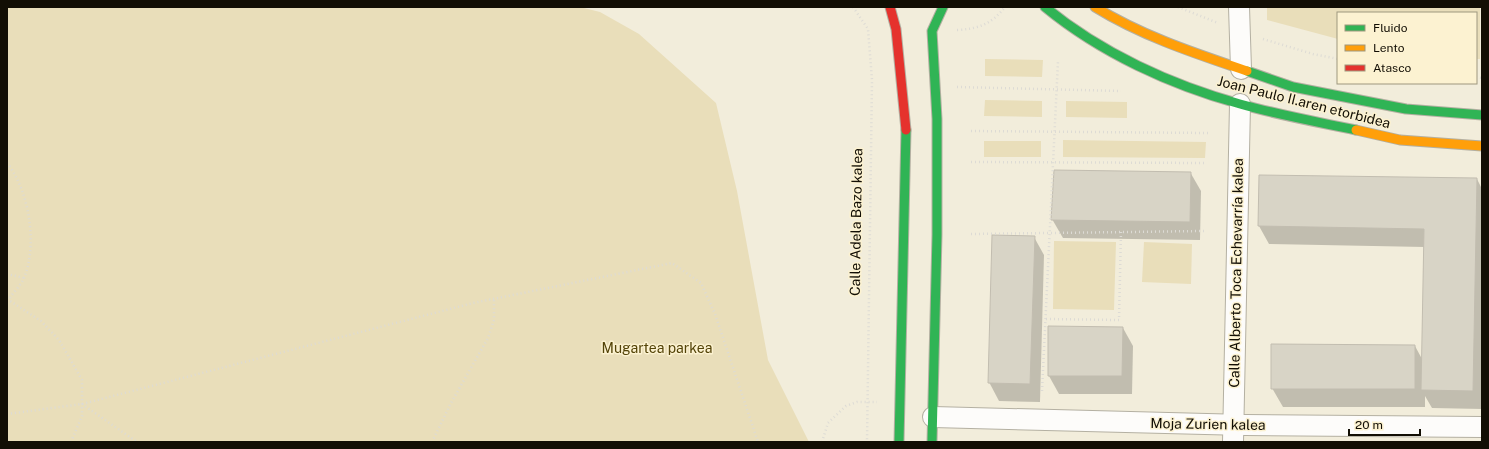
<svg xmlns="http://www.w3.org/2000/svg" width="1489" height="449" font-family="'Public Sans',sans-serif">
	<style>
		.green { fill: #e9deba }
		.shadow { fill: #0003 }
		.building { fill: #d8d4c6; stroke: #c2bdb0 }
		.lines { fill: none; stroke-linecap: round; stroke-linejoin: round }
		.street-casing { stroke: #b4b0a2; stroke-width: 22 }
		.fast-casing { stroke: #b4b0a2; stroke-width: 11 }
		.slow-casing { stroke: #b4b0a2; stroke-width: 11 }
		.jam-casing { stroke: #b4b0a2; stroke-width: 11 }
		.path { stroke: #dddbd5; stroke-width: 2.5; stroke-dasharray: 1 3; stroke-linecap: butt }
		.street { stroke: #fdfcfa; stroke-width: 20 }
		.fast { stroke: #30b455; stroke-width: 9 }
		.slow { stroke: #ff9f0a; stroke-width: 9 }
		.jam { stroke: #e5322d; stroke-width: 9 }
		.labels { text-anchor: middle; stroke-width: 3; stroke-linejoin: round; paint-order: stroke }
		.street-label { font-size: 14px; fill: #120e04; stroke: #fcf2d1 }
		.park-label { font-size: 14px; fill: #534308; stroke: #fcf2d1 }
	</style>
	<rect width="100%" height="100%" fill="#f2eddb"/>
	<g class="green">
		<path d="M 7,7 L 580,7 L 600,12 L 639,34 L 716,103 L 737,191 L 768,360 L 809,442 L 7,442 Z"/>
		<path d="M 1267,7 L 1480,7 L 1480,59 L 1476,59 L 1476,13 L 1338,13 L 1338,39 L 1267,20 Z"/>
		<path d="M 985,59 L 1043,60 L 1042,77 L 985,76 Z"/>
		<path d="M 985,100 L 1042,101 L 1042,117 L 984,116 Z"/>
		<path d="M 1066,101 L 1127,102 L 1127,118 L 1066,117 Z"/>
		<path d="M 1063,140 L 1206,142 L 1205,158 L 1063,157 Z"/>
		<rect x="984" y="141" width="57" height="16"/>
		<path d="M 1054,241 L 1116,242 L 1114,310 L 1053,309 Z"/>
		<path d="M 1144,242 L 1192,244 L 1191,284 L 1142,282 Z"/>
	</g>
	<g class="shadow">
		<path d="M 1190,172 L 1201,191 L 1200,240 L 1063,238 L 1052,219 Z"/>
		<path d="M 1260,176 L 1477,179 L 1482,189 L 1482,409 L 1432,408 L 1425,396 L 1425,407 L 1283,407 L 1272,388 L 1415,346 L 1422,359 L 1424,247 L 1269,244 L 1259,226 Z"/>
		<path d="M 1034,237 L 1044,255 L 1040,402 L 999,401 L 989,382 Z"/>
		<path d="M 1123,328 L 1133,346 L 1132,394 L 1059,394 L 1049,376 Z"/>
	</g>
	<g class="building">
		<path d="M 1054,170 L 1191,172 L 1190,222 L 1051,220 Z"/>
		<path d="M 1259,175 L 1477,178 L 1473,391 L 1421,390 L 1424,229 L 1258,226 Z"/>
		<path d="M 992,235 L 1035,236 L 1030,384 L 988,383 Z"/>
		<path d="M 1048,326 L 1123,327 L 1122,376 L 1048,376 Z"/>
		<path d="M 1271,344 L 1415,345 L 1415,389 L 1271,389 Z"/>
	</g>
	<g class="lines">
		<defs>
			<g id="street">
				<path d="M 1239,7 L 1241,69"/>
				<path d="M 933,417 L 1245,425 L 1482,427"/>
				<path d="M 1233,442 L 1240,104"/>
			</g>
			<g id="fast">
				<path d="M 1045,7 C 1101,53 1171,85 1240,104 C 1278,115 1318,122 1356,130"/>
				<path d="M 1247,71 L 1293,87 L 1406,109 L 1482,115"/>
				<path d="M 899,442 L 906,130"/>
				<path d="M 932,442 L 937,235 L 937,119 L 932,31 L 943,7"/>
			</g>
			<g id="slow">
				<path d="M 1095,7 C 1142,36 1194,53 1247,71"/>
				<path d="M 1356,130 L 1400,140 L 1482,146"/>
			</g>
			<path id="jam" d="M 890,7 L 896,29 L 906,130"/>
		</defs>
		<use href="#street" class="street-casing"/>
		<use href="#fast" class="fast-casing"/>
		<use href="#slow" class="slow-casing"/>
		<use href="#jam" class="jam-casing"/>
		<g class="path">
			<path d="M 853,7 L 868,29 L 872,80 L 867,442"/>
			<path d="M 1178,7 L 1218,23"/>
			<path d="M 957,30 C 978,29 992,24 1005,7"/>
			<path d="M 1263,39 L 1313,54 L 1338,59"/>
			<path d="M 1476,77 L 1482,78"/>
			<path d="M 957,87 L 1121,91"/>
			<path d="M 971,131 L 1209,133"/>
			<path d="M 971,162 L 1206,163"/>
			<path d="M 7,163 C 29,190 38,245 24,278 C 21,285 13,293 8,300"/>
			<path d="M 971,234 L 1204,231"/>
			<path d="M 7,274 L 24,278"/>
			<path d="M 7,299 L 41,321 L 59,340 L 82,380 L 82,416 L 71,442"/>
			<path d="M 1046,319 L 1119,320 L 1121,232"/>
			<path d="M 1042,391 L 1058,61"/>
			<path d="M 82,404 L 137,442"/>
			<path d="M 7,414 L 82,404 L 473,303 L 672,263 L 701,283 L 715,314 L 758,442"/>
			<path d="M 432,442 L 451,403 L 488,338 L 494,320 L 494,299"/>
			<path d="M 822,442 L 828,423 L 846,406 L 857,402 L 877,402"/>
		</g>
		<use href="#street" class="street"/>
		<use href="#fast" class="fast"/>
		<use href="#slow" class="slow"/>
		<use href="#jam" class="jam"/>
	</g>
	<g class="labels">
		<g class="street-label">
			<text transform="translate(1304 102) rotate(14)" y="5">Joan Paulo II.aren etorbidea</text>
			<text transform="translate(856 222) rotate(-89)" y="5">Calle Adela Bazo kalea</text>
			<text transform="translate(1236 273) rotate(-89)" y="5">Calle Alberto Toca Echevarría kalea</text>
			<text transform="translate(1208 424) rotate(1)" y="5">Moja Zurien kalea</text>
		</g>
		<g class="park-label">
			<text x="657" y="353">Mugartea parkea</text>
		</g>
	</g>
	<rect width="1489" height="449" fill="none" stroke="#120e04" stroke-width="16"/>
	<rect x="1337" y="12" width="140" height="72" fill="#fcf2d1" stroke="#9e977f"/>
	<rect x="1345" y="25" width="20" height="6" fill="#30b455" stroke="#9e977f"/>
	<text x="1373" y="32" font-size="12" fill="#120e04">Fluido</text>
	<rect x="1345" y="45" width="20" height="6" fill="#ff9f0a" stroke="#9e977f"/>
	<text x="1373" y="52" font-size="12" fill="#120e04">Lento</text>
	<rect x="1345" y="65" width="20" height="6" fill="#e5322d" stroke="#9e977f"/>
	<text x="1373" y="72" font-size="12" fill="#120e04">Atasco</text>
	<path d="M1349 429v6h71v-6" fill="none" stroke="#120e04" stroke-width="2"/>
	<text x="1355" y="429" font-size="12" fill="#120e04" stroke="#fcf2d1" stroke-width="3" paint-order="stroke">20 m</text>
</svg>
